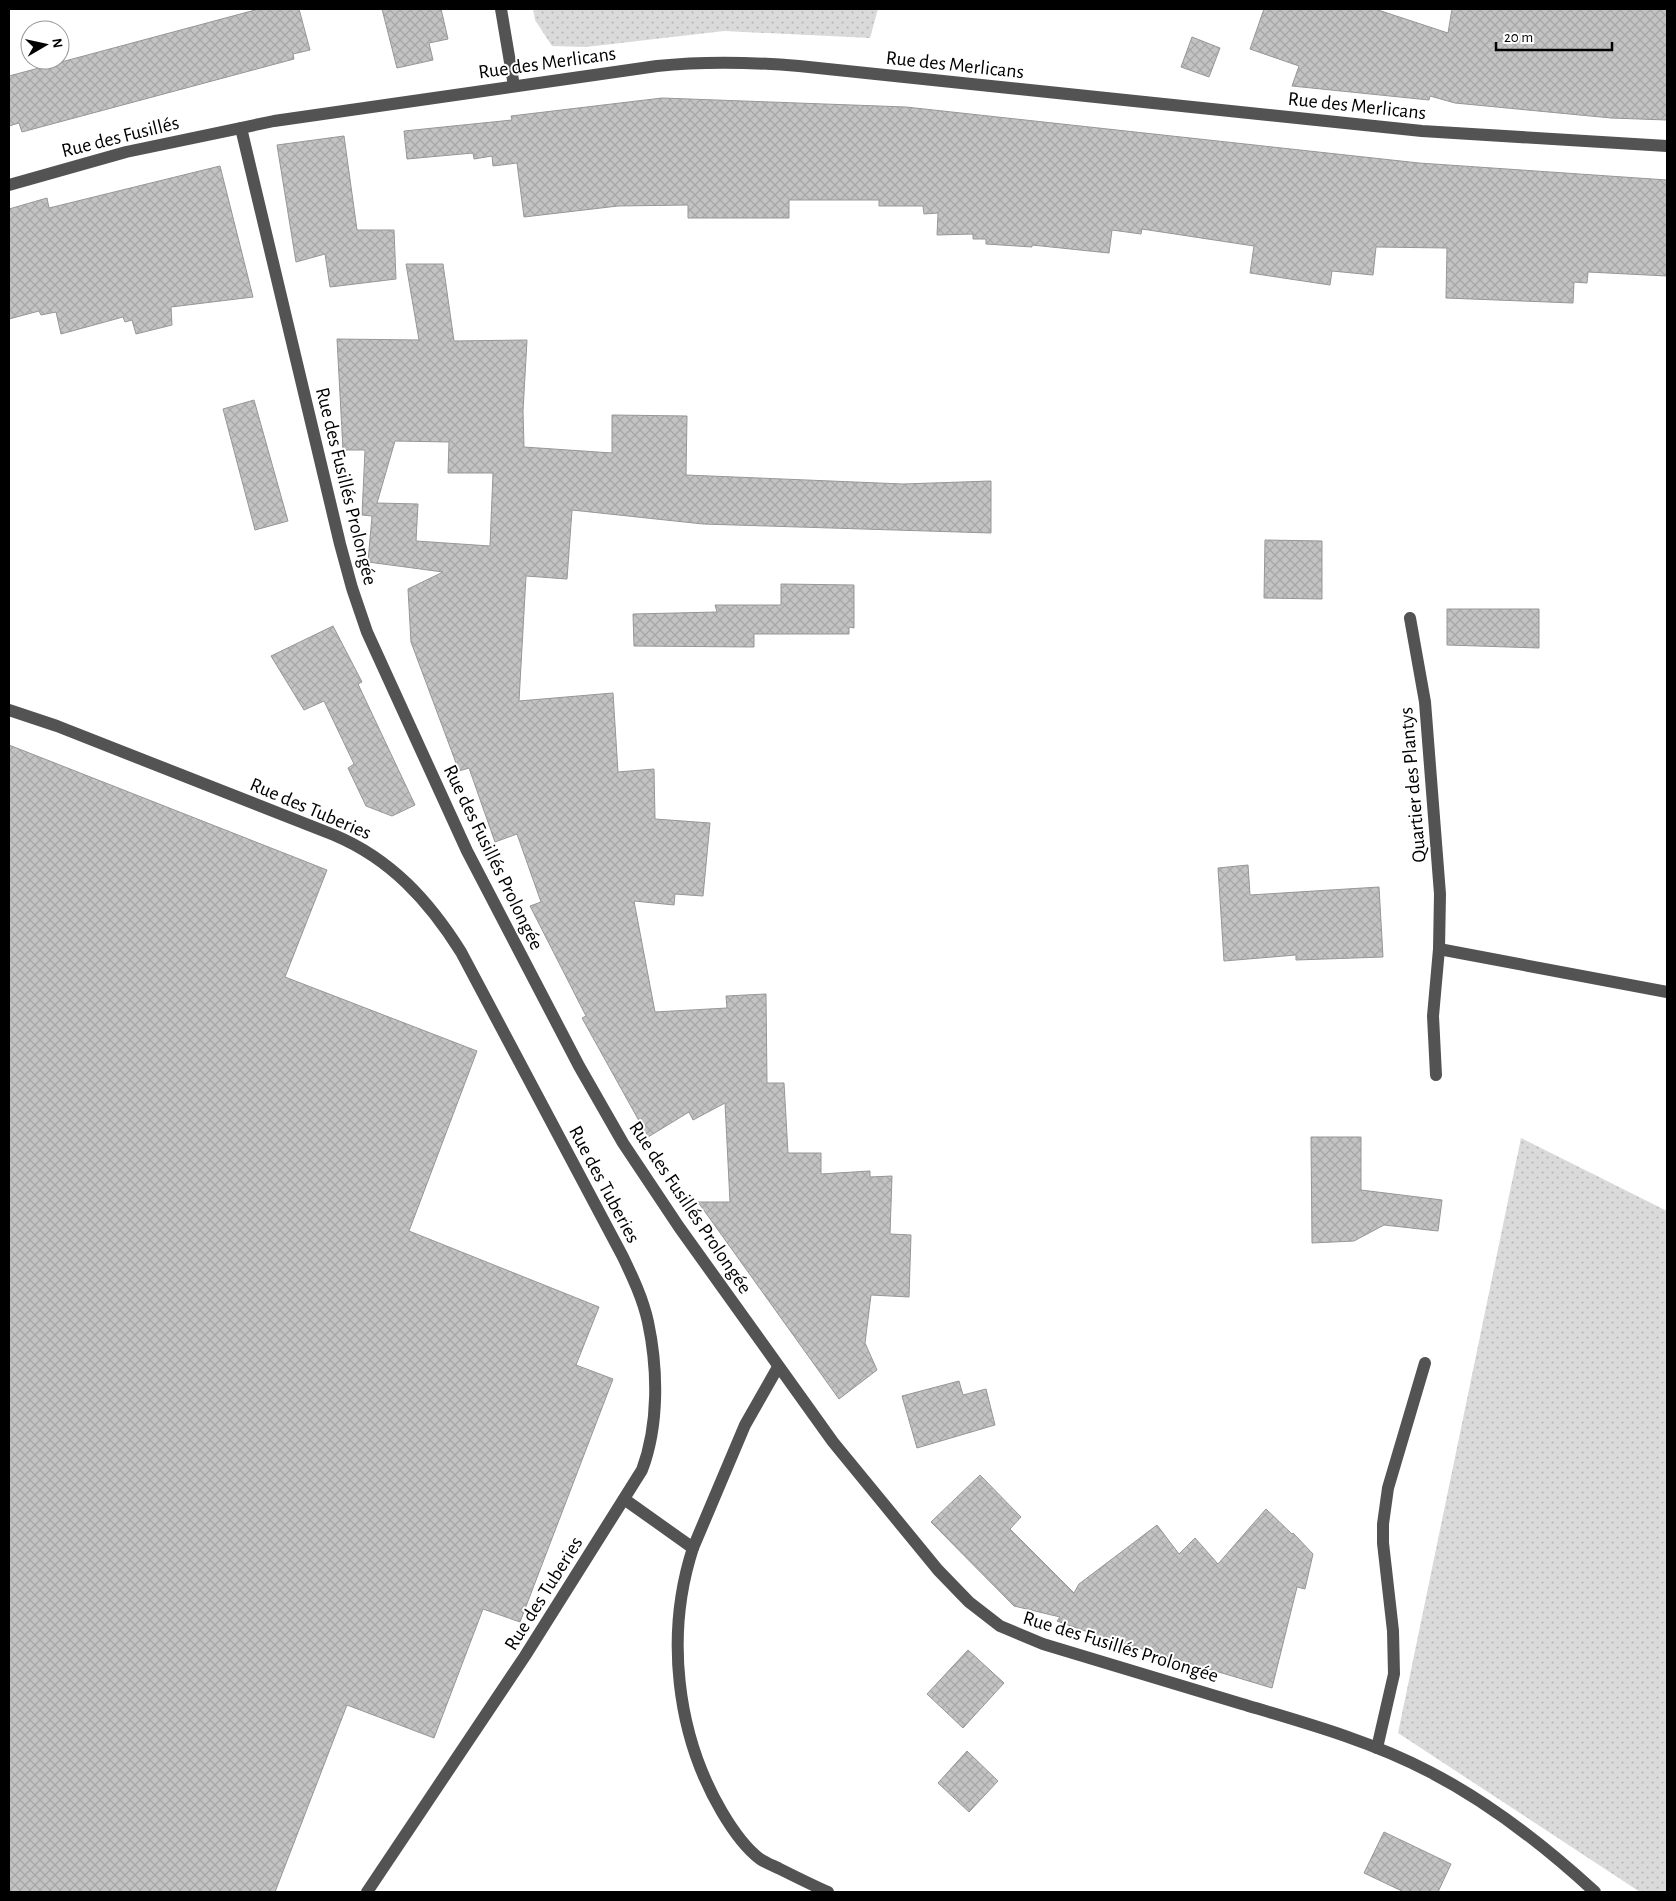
<svg xmlns="http://www.w3.org/2000/svg" width="1676" height="1901" font-family="'Alegreya Sans',sans-serif">
	<style>
		.grass { fill: url(#grass-dots) }
		.building { fill: url(#building-cross-hatch); stroke: #979797; fill-rule: evenodd }
		.lines { fill: none; stroke-linecap: round; stroke-linejoin: round }
		.minor { stroke: #535353; stroke-width: 12 }
		.labels { text-anchor: middle; stroke-width: 4; stroke-linejoin: round; paint-order: stroke }
		.street-label { font-size: 20px; fill: #000; stroke: #fff }
	</style>
	<defs>
		<pattern id="grass-dots" width="8" height="8" patternUnits="userSpaceOnUse" patternTransform="scale(1.25)"><rect width="8" height="8" fill="#dadada"/><path d="M2 2h.1M6 6h.1" fill="none" stroke="#b9b9b9" stroke-width="1.8" stroke-linecap="round"/></pattern>
		<pattern id="building-cross-hatch" width="8" height="8" patternUnits="userSpaceOnUse" patternTransform="scale(1.25)"><rect width="8" height="8" fill="#c3c3c3"/><path d="M0 0l8 8M0 8l8-8" fill="none" stroke="#a6a6a6"/></pattern>
	</defs>
	<rect width="100%" height="100%" fill="#fff"/>
	<g class="grass">
		<path d="M 533,9 L 878,9 L 870,38 L 724,31 L 586,47 L 552,46 L 535,20 Z"/>
		<path d="M 1521,1138 L 1667,1211 L 1667,1892 L 1640,1892 L 1398,1733 Z"/>
	</g>
	<g class="building">
		<path d="M 259,9 L 299,9 L 310,50 L 293,54 L 294,59 L 22,132 L 19,123 L 9,126 L 9,76 Z"/>
		<path d="M 382,9 L 441,9 L 448,39 L 429,43 L 433,60 L 397,68 Z"/>
		<path d="M 1264,9 L 1375,9 L 1448,33 L 1452,9 L 1667,9 L 1667,120 L 1611,118 L 1455,103 L 1430,96 L 1429,100 L 1292,86 L 1299,66 L 1250,49 Z"/>
		<path d="M 1192,37 L 1220,48 L 1209,77 L 1181,67 Z"/>
		<path d="M 662,98 L 906,107 L 1419,163 L 1667,180 L 1667,276 L 1588,272 L 1587,283 L 1574,282 L 1573,303 L 1446,298 L 1447,248 L 1376,247 L 1373,275 L 1332,271 L 1330,285 L 1250,273 L 1254,246 L 1142,229 L 1141,234 L 1112,230 L 1109,253 L 1032,245 L 1032,247 L 986,244 L 986,239 L 973,239 L 973,234 L 937,235 L 938,213 L 924,214 L 923,206 L 879,206 L 879,200 L 789,200 L 789,218 L 688,218 L 688,205 L 618,206 L 524,217 L 517,163 L 493,166 L 492,156 L 474,159 L 473,153 L 407,159 L 404,131 L 512,120 L 511,116 Z"/>
		<path d="M 344,136 L 357,230 L 394,230 L 396,279 L 330,287 L 325,254 L 296,262 L 277,145 Z"/>
		<path d="M 220,166 L 253,297 L 171,307 L 172,325 L 136,334 L 132,320 L 125,322 L 123,317 L 61,334 L 56,312 L 41,315 L 39,311 L 9,319 L 9,209 L 47,198 L 49,208 Z"/>
		<path d="M 406,264 L 443,264 L 454,341 L 527,340 L 523,411 L 524,447 L 612,453 L 612,415 L 687,416 L 686,475 L 903,484 L 991,481 L 991,533 L 703,524 L 572,510 L 567,579 L 526,576 L 519,701 L 613,693 L 618,772 L 654,769 L 655,819 L 710,823 L 703,896 L 675,894 L 674,905 L 634,901 L 655,1012 L 727,1008 L 726,996 L 766,994 L 767,1083 L 784,1083 L 788,1153 L 821,1153 L 821,1174 L 870,1171 L 870,1177 L 892,1176 L 890,1234 L 911,1235 L 909,1297 L 871,1295 L 865,1343 L 877,1370 L 839,1399 L 698,1202 L 730,1202 L 725,1103 L 693,1120 L 689,1112 L 648,1137 L 582,1018 L 586,1016 L 530,906 L 541,902 L 517,834 L 495,842 L 469,768 L 459,771 L 411,642 L 408,589 L 443,572 L 368,562 L 372,516 L 362,515 L 365,450 L 343,450 L 337,339 L 419,340 ZM 395,441 L 449,442 L 448,473 L 493,473 L 490,546 L 416,541 L 418,504 L 377,503 Z"/>
		<path d="M 254,400 L 288,521 L 255,530 L 223,409 Z"/>
		<path d="M 1265,540 L 1322,541 L 1322,599 L 1264,598 Z"/>
		<path d="M 781,584 L 854,585 L 854,628 L 849,627 L 849,634 L 754,634 L 754,647 L 634,646 L 633,614 L 717,612 L 715,605 L 781,605 Z"/>
		<path d="M 1447,609 L 1539,609 L 1539,648 L 1447,645 Z"/>
		<path d="M 333,626 L 362,682 L 358,684 L 415,805 L 392,816 L 366,806 L 348,768 L 354,764 L 324,701 L 304,710 L 271,656 Z"/>
		<path d="M 9,745 L 327,870 L 285,977 L 477,1051 L 409,1231 L 599,1307 L 576,1365 L 613,1379 L 520,1622 L 483,1609 L 434,1738 L 347,1705 L 275,1892 L 9,1892 Z"/>
		<path d="M 1248,865 L 1250,895 L 1379,887 L 1383,957 L 1296,960 L 1296,955 L 1224,961 L 1218,868 Z"/>
		<path d="M 1311,1137 L 1361,1137 L 1361,1190 L 1442,1200 L 1438,1231 L 1384,1225 L 1354,1241 L 1312,1243 Z"/>
		<path d="M 959,1381 L 963,1395 L 986,1389 L 995,1425 L 917,1448 L 902,1396 Z"/>
		<path d="M 980,1475 L 1021,1517 L 1010,1529 L 1074,1593 L 1079,1584 L 1157,1525 L 1179,1554 L 1195,1538 L 1218,1564 L 1266,1509 L 1292,1534 L 1293,1533 L 1313,1554 L 1305,1589 L 1297,1587 L 1272,1688 L 1102,1637 L 1057,1621 L 1060,1617 L 1014,1606 L 931,1522 Z"/>
		<path d="M 968,1650 L 1004,1683 L 963,1728 L 927,1694 Z"/>
		<path d="M 967,1751 L 998,1781 L 969,1812 L 938,1783 Z"/>
		<path d="M 1384,1832 L 1451,1864 L 1438,1892 L 1404,1892 L 1364,1873 Z"/>
	</g>
	<g class="lines">
		<g class="minor">
			<path d="M 501,9 L 514,86"/>
			<path d="M 241,128 L 340,544 L 352,588 L 367,632 L 467,851 L 579,1066 L 623,1143 L 679,1227 L 833,1442 L 938,1570 L 969,1602 L 1000,1626 L 1043,1644 C 1109,1664 1176,1684 1242,1704 C 1306,1723 1371,1741 1430,1772 C 1490,1803 1546,1847 1595,1892"/>
			<path d="M 9,185 L 126,152 L 274,121 L 657,66 C 704,61 751,62 799,66 L 1422,131 L 1667,146"/>
			<path d="M 1410,618 L 1425,702 L 1440,894 L 1439,949 L 1433,1016 L 1436,1075"/>
			<path d="M 9,710 L 57,726 L 334,835 C 391,859 429,901 461,952 L 623,1257 C 633,1278 643,1299 648,1322 C 658,1369 659,1425 642,1470 L 525,1656 L 367,1892"/>
			<path d="M 1439,949 L 1667,992"/>
			<path d="M 778,1367 L 745,1425 L 693,1548 C 665,1634 676,1734 722,1812 C 732,1829 744,1847 760,1859 C 766,1863 774,1866 780,1869 C 796,1877 812,1885 828,1892"/>
			<path d="M 624,1499 L 693,1548"/>
			<path d="M 1377,1748 L 1394,1674 L 1393,1631 L 1383,1543 L 1383,1524 L 1388,1488 L 1425,1363"/>
		</g>
	</g>
	<g class="labels">
		<g class="street-label">
			<text transform="translate(547 62) rotate(-8)" y="7">Rue des Merlicans</text>
			<text transform="translate(955 64) rotate(6)" y="7">Rue des Merlicans</text>
			<text transform="translate(1357 105) rotate(6)" y="7">Rue des Merlicans</text>
			<text transform="translate(120 136) rotate(-14)" y="7">Rue des Fusillés</text>
			<text transform="translate(347 486) rotate(76)" y="7">Rue des Fusillés Prolongée</text>
			<text transform="translate(1412 785) rotate(-95)" y="7">Quartier des Plantys</text>
			<text transform="translate(311 808) rotate(23)" y="7">Rue des Tuberies</text>
			<text transform="translate(494 857) rotate(64)" y="7">Rue des Fusillés Prolongée</text>
			<text transform="translate(605 1184) rotate(62)" y="7">Rue des Tuberies</text>
			<text transform="translate(691 1207) rotate(56)" y="7">Rue des Fusillés Prolongée</text>
			<text transform="translate(543 1593) rotate(-58)" y="7">Rue des Tuberies</text>
			<text transform="translate(1121 1646) rotate(17)" y="7">Rue des Fusillés Prolongée</text>
		</g>
	</g>
	<rect width="1676" height="1901" fill="none" stroke="#000000" stroke-width="20"/>
	<g transform="translate(45 45) rotate(81)"><circle r="24" fill="#ffffff" stroke="#999999"/>
	<path d="M0-4L9 19L0 12L-9 19Z" fill="#000000"/>
	<text y="-8" font-size="14" font-weight="bold" text-anchor="middle" fill="#000000">N</text>
	</g>
	<path d="M1496 42v8h116v-8" fill="none" stroke="#000000" stroke-width="2.5"/>
	<text x="1504" y="42" font-size="15" fill="#000000" stroke="#ffffff" stroke-width="4" paint-order="stroke">20 m</text>
</svg>
